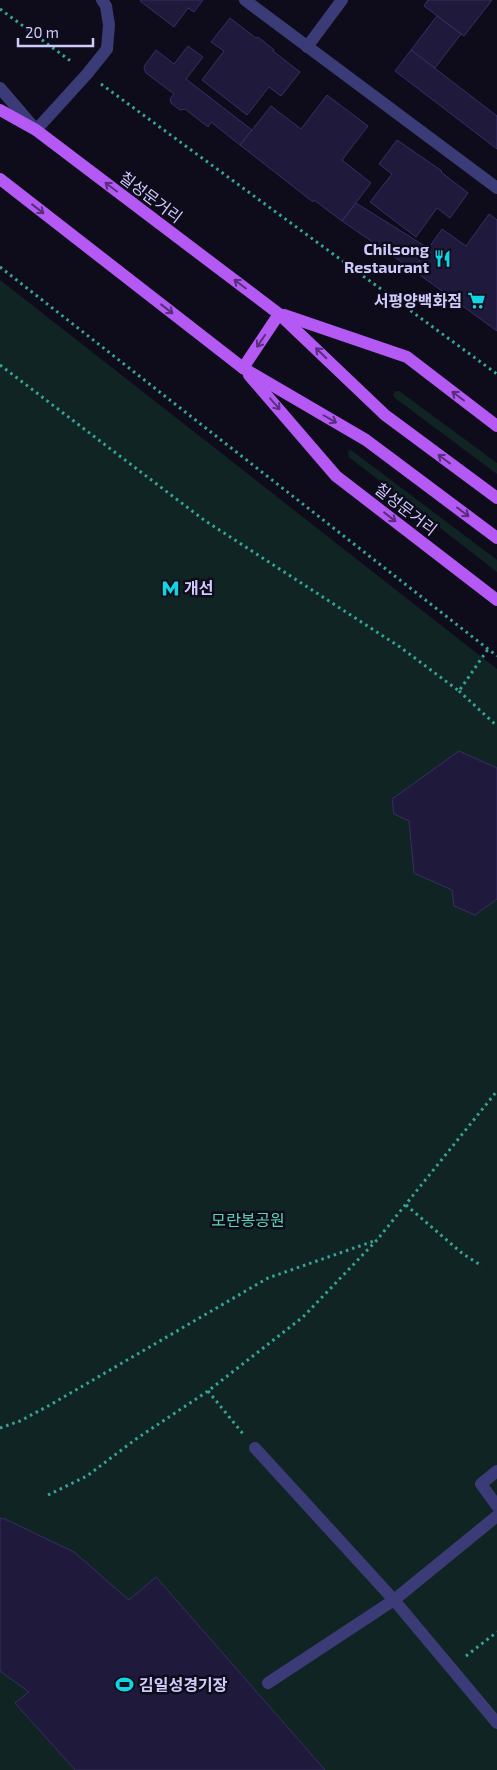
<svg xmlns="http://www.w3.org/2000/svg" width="497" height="1770" font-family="'Exo 2','Noto Sans KR',sans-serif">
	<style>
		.green { fill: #102523 }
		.building { fill: #1f1a3b; stroke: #372d65 }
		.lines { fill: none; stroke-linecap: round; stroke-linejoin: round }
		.path { stroke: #35a59a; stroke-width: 3; stroke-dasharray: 2.5 4; stroke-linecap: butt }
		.lane { stroke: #3b3b77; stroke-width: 12 }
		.street { stroke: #3b3b77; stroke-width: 12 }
		.primary { stroke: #b459f4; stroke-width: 12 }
		.oneway { stroke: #592f7d }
		.labels { text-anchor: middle; stroke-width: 5; stroke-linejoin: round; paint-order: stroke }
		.street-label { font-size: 16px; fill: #cecbfb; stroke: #0e0c1b }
		.poi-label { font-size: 16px; font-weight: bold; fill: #cecbfb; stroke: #0e0c1b; text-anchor: end }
		.park-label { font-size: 16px; fill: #5dd5b3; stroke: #0e0c1b }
	</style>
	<rect width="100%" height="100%" fill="#0e0c1b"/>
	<g class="green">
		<path d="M 0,280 L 497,669 L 497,1770 L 0,1770 Z"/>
		<path d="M 396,391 L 399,391 L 497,463 L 497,474 L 395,398 L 393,395 Z"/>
		<path d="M 351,450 L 497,560 L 497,572 L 349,457 L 348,451 Z"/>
	</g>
	<g class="building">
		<path d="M 141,0 L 203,0 L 194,12 L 188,8 L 174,27 L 140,1 Z"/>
		<path d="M 428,0 L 492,0 L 464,36 L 424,6 Z"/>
		<path d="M 437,16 L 461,34 L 435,68 L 411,50 Z"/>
		<path d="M 230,18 L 256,38 L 258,37 L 274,50 L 273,51 L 300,72 L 281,96 L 269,87 L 247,115 L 202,80 L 224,51 L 211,42 Z"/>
		<path d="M 188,46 L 203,57 L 186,79 L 252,130 L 240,145 L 211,122 L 208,127 L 185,109 L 180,110 L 171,103 L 170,99 L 174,94 L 146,73 L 144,69 L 145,65 L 156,50 L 174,64 Z"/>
		<path d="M 411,50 L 497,116 L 497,149 L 395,71 Z"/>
		<path d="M 327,95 L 368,126 L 342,160 L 371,183 L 342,221 L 314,200 L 313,202 L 240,145 L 271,106 L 301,129 Z"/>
		<path d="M 397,140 L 442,171 L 441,172 L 468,193 L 450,218 L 437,208 L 416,237 L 370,202 L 392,174 L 379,164 Z"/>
		<path d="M 356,203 L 428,248 L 413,270 L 342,221 Z"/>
		<path d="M 489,214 L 497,220 L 497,331 L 413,270 L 442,229 L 466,246 Z"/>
		<path d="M 459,751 L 497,768 L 497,899 L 475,915 L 454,906 L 452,890 L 414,873 L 409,821 L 394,814 L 392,799 Z"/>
		<path d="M 0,1518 L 5,1519 L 74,1552 L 129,1600 L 156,1577 L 325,1770 L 75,1770 L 15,1703 L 29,1692 L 0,1671 Z"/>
	</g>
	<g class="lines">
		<g class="path">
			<path d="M 0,9 L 72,62"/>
			<path d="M 101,84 L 497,374"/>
			<path d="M 0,267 L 497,656"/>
			<path d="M 0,365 L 204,520 L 400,647 L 459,691 L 488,649"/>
			<path d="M 459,691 L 497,726"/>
			<path d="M 406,1205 L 463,1254 L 482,1266"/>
			<path d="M 208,1391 L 244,1435"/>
			<path d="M 0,1428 L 20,1421 L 50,1405 L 268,1278 L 377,1240"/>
			<path d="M 48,1495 L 87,1476 L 136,1439 L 208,1391 L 303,1317 L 377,1240 L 497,1091"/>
			<path d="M 466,1656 L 497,1632"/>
		</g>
		<g class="lane">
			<path d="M 255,1448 L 394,1600 L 497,1723"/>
			<path d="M 497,1471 L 481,1484 L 497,1506"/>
			<path d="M 268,1683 L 394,1600 L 497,1516"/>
		</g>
		<g class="street">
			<path d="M 245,0 L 497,188"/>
			<path d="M 307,47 L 342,0"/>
			<path d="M 0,88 L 36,130 L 87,74 L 107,49 L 109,25 L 106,6 L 102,0"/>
		</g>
		<g class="primary">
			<path d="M 0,110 L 36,130 L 279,314 L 385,415 L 497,498"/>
			<path d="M 0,179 L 243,368 L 366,440 L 497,538"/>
			<path d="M 284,315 L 407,357 L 497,426"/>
			<path d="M 243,368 L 279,314"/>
			<path d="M 249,375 L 336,476 L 497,600"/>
		</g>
	</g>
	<defs><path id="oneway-shaft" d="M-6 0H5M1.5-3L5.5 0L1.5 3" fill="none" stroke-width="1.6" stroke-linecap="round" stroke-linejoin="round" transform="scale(1.25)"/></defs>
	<g class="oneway">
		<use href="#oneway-shaft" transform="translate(111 187) rotate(-143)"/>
		<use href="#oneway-shaft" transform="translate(38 209) rotate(38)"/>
		<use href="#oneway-shaft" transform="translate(240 284) rotate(-143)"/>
		<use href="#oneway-shaft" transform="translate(167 309) rotate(38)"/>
		<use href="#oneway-shaft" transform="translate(261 341) rotate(124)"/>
		<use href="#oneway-shaft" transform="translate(321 353) rotate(-136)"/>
		<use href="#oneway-shaft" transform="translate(458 396) rotate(-143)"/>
		<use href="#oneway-shaft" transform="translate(275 404) rotate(49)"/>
		<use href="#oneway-shaft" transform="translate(330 419) rotate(30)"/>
		<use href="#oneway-shaft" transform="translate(444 459) rotate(-143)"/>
		<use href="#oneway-shaft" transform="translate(463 512) rotate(37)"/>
		<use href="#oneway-shaft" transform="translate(390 517) rotate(38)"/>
	</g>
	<defs>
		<symbol id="restaurant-bare" viewBox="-9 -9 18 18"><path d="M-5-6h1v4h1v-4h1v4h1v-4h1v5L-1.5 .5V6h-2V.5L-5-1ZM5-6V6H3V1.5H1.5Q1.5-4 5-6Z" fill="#10d5e2" stroke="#0e0c1b" stroke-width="2.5" paint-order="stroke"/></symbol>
		<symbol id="supermarket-bare" viewBox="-9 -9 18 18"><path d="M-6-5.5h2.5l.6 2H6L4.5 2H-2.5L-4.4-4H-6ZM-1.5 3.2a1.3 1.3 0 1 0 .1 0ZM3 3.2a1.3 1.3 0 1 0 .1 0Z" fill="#10d5e2" stroke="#0e0c1b" stroke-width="2.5" paint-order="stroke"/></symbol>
		<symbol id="metro-bare" viewBox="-9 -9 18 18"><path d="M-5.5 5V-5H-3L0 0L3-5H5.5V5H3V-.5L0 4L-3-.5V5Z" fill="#10d5e2" stroke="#0e0c1b" stroke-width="2.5" paint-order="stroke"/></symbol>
		<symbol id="stadium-bare" viewBox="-9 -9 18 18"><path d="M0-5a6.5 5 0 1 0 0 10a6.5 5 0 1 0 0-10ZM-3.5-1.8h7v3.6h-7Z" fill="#10d5e2" stroke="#0e0c1b" stroke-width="2.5" paint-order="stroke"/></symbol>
	</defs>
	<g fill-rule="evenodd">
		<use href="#restaurant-bare" x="430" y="246" width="25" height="25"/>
		<use href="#supermarket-bare" x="464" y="288" width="25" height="25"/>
		<use href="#metro-bare" x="158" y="576" width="25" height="25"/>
		<use href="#stadium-bare" x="112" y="1672" width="25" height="25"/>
	</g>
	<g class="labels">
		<g class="street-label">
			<text transform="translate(151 197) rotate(37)" y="6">칠성문거리</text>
			<text transform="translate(406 509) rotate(38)" y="6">칠성문거리</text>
		</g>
		<g class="poi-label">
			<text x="429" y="255">Chilsong<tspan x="429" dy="18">Restaurant</tspan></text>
			<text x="462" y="307">서평양백화점</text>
			<text x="184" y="594" text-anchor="start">개선</text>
			<text x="139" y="1691" text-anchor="start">김일성경기장</text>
		</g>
		<g class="park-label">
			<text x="248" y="1226">모란봉공원</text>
		</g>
	</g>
	<path d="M18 38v8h75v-8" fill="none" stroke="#cecbfb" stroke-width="2.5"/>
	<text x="25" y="38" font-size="15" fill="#cecbfb" stroke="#0e0c1b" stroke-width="4" paint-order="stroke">20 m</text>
</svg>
